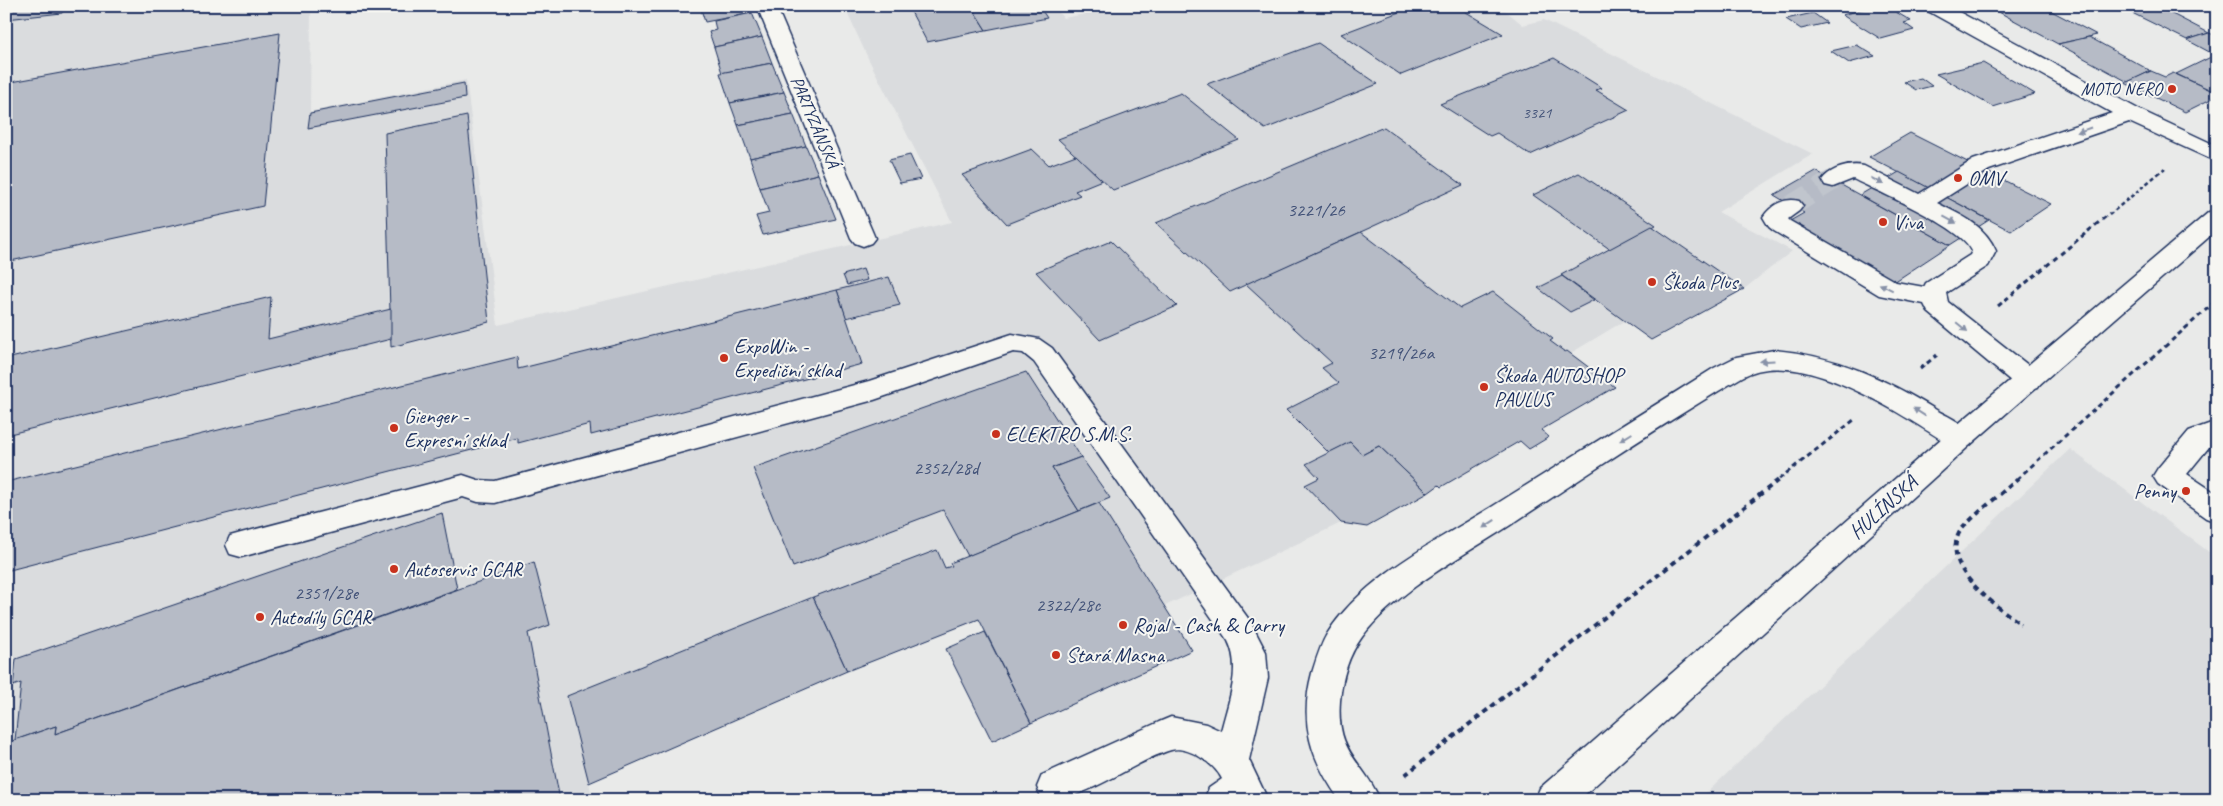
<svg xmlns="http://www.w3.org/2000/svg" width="2223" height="806" font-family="Caveat,sans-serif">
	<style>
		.built { fill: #dadcde }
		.building { fill: #b6bbc6; stroke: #1b2f5e }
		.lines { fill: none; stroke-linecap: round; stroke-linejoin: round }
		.minor-tunnel { stroke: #c0c5cd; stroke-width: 21; stroke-dasharray: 21 11; stroke-linecap: butt }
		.minor-casing { stroke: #1b2f5e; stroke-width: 3 }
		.major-casing { stroke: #1b2f5e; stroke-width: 3 }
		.path-far2 { stroke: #1b2f5e; stroke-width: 2.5; stroke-dasharray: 4 3; stroke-linecap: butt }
		.path-far1 { stroke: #1b2f5e; stroke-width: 3; stroke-dasharray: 5 4; stroke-linecap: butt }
		.path { stroke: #1b2f5e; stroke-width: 4; stroke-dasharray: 5.5 4.5; stroke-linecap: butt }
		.minor { fill: #f6f6f2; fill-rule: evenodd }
		.major { fill: #f6f6f2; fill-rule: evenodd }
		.oneway { fill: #8892a8 }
		.poi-dot { fill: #c8321e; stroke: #f6f6f2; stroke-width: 2 }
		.labels { text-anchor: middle; stroke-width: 4; stroke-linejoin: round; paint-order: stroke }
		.far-number-label { font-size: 16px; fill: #425278 }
		.far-poi-label { font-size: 18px; fill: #1b2f5e; stroke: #f6f6f2; text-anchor: end }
		.far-street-label { font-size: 18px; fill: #1b2f5e; stroke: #f6f6f2 }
		.number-label { font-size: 19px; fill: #425278 }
		.poi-label { font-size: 21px; fill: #1b2f5e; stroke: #f6f6f2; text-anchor: start }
		.street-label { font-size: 21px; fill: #1b2f5e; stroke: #f6f6f2 }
	</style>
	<rect width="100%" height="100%" fill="#e9eae9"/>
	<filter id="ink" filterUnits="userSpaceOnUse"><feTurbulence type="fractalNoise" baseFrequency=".02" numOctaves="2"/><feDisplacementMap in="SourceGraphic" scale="10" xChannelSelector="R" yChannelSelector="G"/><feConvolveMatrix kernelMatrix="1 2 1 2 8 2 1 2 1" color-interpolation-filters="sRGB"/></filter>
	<g filter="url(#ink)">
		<g class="built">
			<path d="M 6,6 L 311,6 L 310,112 L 466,80 L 498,325 L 952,222 L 868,58 L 844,6 L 1054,6 L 1063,18 L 1133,6 L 1500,6 L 1523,25 L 1544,20 L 1813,154 L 1718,212 L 1792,251 L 1744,289 L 1651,340 L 1624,321 L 1571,353 L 1615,387 L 1541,429 L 1549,437 L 1529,449 L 1520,441 L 1441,487 L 1439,485 L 1431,492 L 1367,527 L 1341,523 L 1165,606 L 1192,650 L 992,741 L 946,649 L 985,632 L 978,620 L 847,671 L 589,783 L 593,800 L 6,800 Z"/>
			<path d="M 2070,449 L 2217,558 L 2217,800 L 1699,800 Z"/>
		</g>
		<g class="building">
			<path d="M 6,6 L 66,6 L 62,13 L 6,19 Z"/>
			<path d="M 700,6 L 749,6 L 752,13 L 705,22 Z"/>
			<path d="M 908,6 L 971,6 L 986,30 L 927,42 Z"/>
			<path d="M 971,6 L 1039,6 L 1047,18 L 986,30 Z"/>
			<path d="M 1415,6 L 1456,6 L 1503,34 L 1401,75 L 1341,34 Z"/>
			<path d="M 1874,6 L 1891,9 L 1911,21 L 1904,23 L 1914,30 L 1881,39 L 1842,15 Z"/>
			<path d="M 2010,6 L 2042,6 L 2097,35 L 2058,44 L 1995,10 Z"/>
			<path d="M 2157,7 L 2176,16 L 2209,33 L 2187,40 L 2132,13 Z"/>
			<path d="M 752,13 L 762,37 L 714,47 L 709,32 L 716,30 L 714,21 Z"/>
			<path d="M 1813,13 L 1827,23 L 1801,29 L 1786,19 Z"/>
			<path d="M 280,33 L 263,206 L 6,262 L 6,83 Z"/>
			<path d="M 2209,33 L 2217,36 L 2217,93 L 2176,74 L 2215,55 L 2187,40 Z"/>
			<path d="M 762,37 L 772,63 L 722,73 L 714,47 Z"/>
			<path d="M 2089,37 L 2151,71 L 2128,82 L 2058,44 Z"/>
			<path d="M 1318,43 L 1378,84 L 1265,129 L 1207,84 Z"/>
			<path d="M 1857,45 L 1875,56 L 1849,63 L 1831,51 Z"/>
			<path d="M 1554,58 L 1602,88 L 1596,90 L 1629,110 L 1530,155 L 1497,133 L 1490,136 L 1440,104 Z"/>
			<path d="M 772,63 L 784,92 L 730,103 L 720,73 Z"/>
			<path d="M 1983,63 L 2035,94 L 1993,107 L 1936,74 Z"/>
			<path d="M 2151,71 L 2165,77 L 2173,73 L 2217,93 L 2217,96 L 2185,112 L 2125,83 Z"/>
			<path d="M 1921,78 L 1932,86 L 1916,90 L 1904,82 Z"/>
			<path d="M 464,83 L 465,98 L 308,128 L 310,113 Z"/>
			<path d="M 784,92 L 793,114 L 738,125 L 730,103 Z"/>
			<path d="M 1181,93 L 1239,140 L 1113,190 L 1058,139 Z"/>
			<path d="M 793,114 L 806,146 L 750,158 L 738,125 Z"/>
			<path d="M 467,116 L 489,322 L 391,347 L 385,133 Z"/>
			<path d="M 1384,127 L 1463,185 L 1230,292 L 1156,223 Z"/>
			<path d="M 1910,133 L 2051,204 L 2011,231 L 1869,157 Z"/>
			<path d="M 806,146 L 818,174 L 760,188 L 750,158 Z"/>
			<path d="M 1032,149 L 1049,165 L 1076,155 L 1102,180 L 1075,191 L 1080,195 L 1007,224 L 962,175 Z"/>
			<path d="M 910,155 L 921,179 L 900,183 L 889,160 Z"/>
			<path d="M 1816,171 L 1950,245 L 1894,282 L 1790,221 L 1804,213 L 1774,195 Z"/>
			<path d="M 1899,172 L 1989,220 L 1950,245 L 1860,195 Z"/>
			<path d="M 1579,173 L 1656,225 L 1611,250 L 1533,195 Z"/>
			<path d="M 818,174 L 836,219 L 763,235 L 756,216 L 769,213 L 760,188 Z"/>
			<path d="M 1652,226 L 1744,289 L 1651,340 L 1561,275 Z"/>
			<path d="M 1361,232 L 1460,308 L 1493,292 L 1553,339 L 1550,341 L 1565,352 L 1567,351 L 1615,387 L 1541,430 L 1549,437 L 1529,449 L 1520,441 L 1441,487 L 1439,485 L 1428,493 L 1379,446 L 1362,455 L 1350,442 L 1329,453 L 1286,410 L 1339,383 L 1322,368 L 1332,363 L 1246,284 Z"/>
			<path d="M 1111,241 L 1177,306 L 1100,340 L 1036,272 Z"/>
			<path d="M 863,269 L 867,280 L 847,285 L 843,275 Z"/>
			<path d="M 1562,276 L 1594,300 L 1570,312 L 1538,288 Z"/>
			<path d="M 889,277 L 900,305 L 846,318 L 837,290 Z"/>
			<path d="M 837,290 L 862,364 L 591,435 L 590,424 L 518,443 L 518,438 L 6,571 L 6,482 L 517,357 L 518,369 Z"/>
			<path d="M 271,297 L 268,339 L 391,309 L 391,339 L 6,435 L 6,359 Z"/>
			<path d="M 1026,372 L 1081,457 L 1052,468 L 1079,511 L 968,556 L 943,510 L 793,567 L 753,468 Z"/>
			<path d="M 1350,442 L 1362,455 L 1379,446 L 1428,493 L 1367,527 L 1341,523 L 1305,485 L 1319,478 L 1306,464 Z"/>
			<path d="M 1081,457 L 1110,498 L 1079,511 L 1052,468 Z"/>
			<path d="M 1099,503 L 1192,650 L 1031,723 L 979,619 L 847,671 L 813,597 L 937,550 L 945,568 L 952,566 L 950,563 Z"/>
			<path d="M 442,513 L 457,589 L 55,734 L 56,726 L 15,740 L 21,683 L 13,686 L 16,659 Z"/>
			<path d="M 534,562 L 550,625 L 528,633 L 560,800 L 6,800 L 6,743 L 56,726 L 55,734 Z"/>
			<path d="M 813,597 L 847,671 L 589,783 L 567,696 Z"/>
			<path d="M 985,632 L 1031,723 L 992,741 L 946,649 Z"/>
		</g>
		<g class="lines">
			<path class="minor-tunnel" d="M 1791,206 L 1833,180"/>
			<defs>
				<g id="minor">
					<path d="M 757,6 L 776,6 L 875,238 L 871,243 L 863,246 L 855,243 L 851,238 Z"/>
					<path d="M 1924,6 L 1948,6 L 2138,109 L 2217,146 L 2217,162 L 2129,122 L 1989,170 L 1937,203 C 1961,215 1985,225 1996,251 L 1988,266 L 1946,293 L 1948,302 L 2038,373 L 2042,380 L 2038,387 L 2028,390 L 2018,387 L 1928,312 L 1924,304 L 1879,295 L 1774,231 L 1769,227 L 1763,217 C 1771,205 1785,197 1799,201 L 1803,206 L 1799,211 L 1788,219 L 1790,221 L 1896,282 L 1924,287 L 1926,283 L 1970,255 L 1972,251 C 1962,227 1879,192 1853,179 L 1833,187 L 1825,185 L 1822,180 C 1830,168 1850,163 1864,166 L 1919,194 L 1973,160 L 2112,113 L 1926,10 Z"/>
					<path d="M 1012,334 L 1039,339 L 1052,348 L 1250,621 L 1266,652 L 1268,678 L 1249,760 L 1268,800 L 1204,800 L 1209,788 L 1222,779 C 1215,764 1188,745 1171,750 C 1135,760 1079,806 1042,799 L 1037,787 L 1042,775 L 1159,722 L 1171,717 L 1206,724 L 1221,731 C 1228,702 1242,669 1228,641 L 1034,362 L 1023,353 L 1013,352 L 874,400 L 495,503 L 478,502 L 463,497 L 241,557 L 230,554 L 226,545 L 230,536 L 241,533 L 463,475 L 478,480 L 495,481 L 869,381 Z"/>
					<path d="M 1774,350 C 1835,355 1887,380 1938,411 C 1951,418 1967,425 1974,438 L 1970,445 L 1960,449 L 1950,445 C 1902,415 1799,344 1742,377 C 1664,423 1588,474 1512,524 C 1463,556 1397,590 1362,637 C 1348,656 1342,678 1340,701 C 1336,754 1362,759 1380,800 L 1340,800 C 1310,759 1299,722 1312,673 C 1316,660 1320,646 1327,634 C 1361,579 1436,541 1490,508 C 1565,461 1640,415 1714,368 L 1736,357 Z"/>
					<path d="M 2217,421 L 2217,443 L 2209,447 L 2187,474 L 2217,494 L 2217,522 L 2206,518 L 2158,484 L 2153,476 L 2158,468 L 2189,431 Z"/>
				</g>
				<path id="major" d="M 2217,210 L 2217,230 L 1970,445 L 1579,800 L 1535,800 L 1540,788 L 1950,431 L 2209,212 Z"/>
			</defs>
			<use href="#minor" class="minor-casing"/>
			<use href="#major" class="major-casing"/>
			<path class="path-far2" d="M 2109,215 L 2165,168"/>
			<g class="path-far1">
				<path d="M 1998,306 L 2110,213"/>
				<path d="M 1920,369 L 1937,355"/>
				<path d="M 1779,479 L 1854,420"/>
				<path d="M 2017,479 L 2217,300"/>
			</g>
			<g class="path">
				<path d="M 2019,478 C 2008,488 1965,522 1959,533 C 1941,570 1997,606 2021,624"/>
				<path d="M 1405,775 L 1781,478"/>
			</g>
			<use href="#minor" class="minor"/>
			<use href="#major" class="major"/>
		</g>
		<defs><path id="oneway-solid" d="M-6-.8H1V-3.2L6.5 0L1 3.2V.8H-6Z" transform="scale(1.25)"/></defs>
		<g class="oneway">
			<use href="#oneway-solid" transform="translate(2084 130) rotate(161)"/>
			<use href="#oneway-solid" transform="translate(1877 181) rotate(29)"/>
			<use href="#oneway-solid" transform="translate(1950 220) rotate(28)"/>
			<use href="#oneway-solid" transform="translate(1886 287) rotate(-154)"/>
			<use href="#oneway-solid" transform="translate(1962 327) rotate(39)"/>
			<use href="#oneway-solid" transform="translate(1767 361) rotate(176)"/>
			<use href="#oneway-solid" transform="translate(1919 412) rotate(-147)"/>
			<use href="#oneway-solid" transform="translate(1626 437) rotate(148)"/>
			<use href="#oneway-solid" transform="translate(1489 524) rotate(147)"/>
		</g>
	</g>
	<g class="poi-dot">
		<circle cx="2172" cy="89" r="5"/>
		<circle cx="1958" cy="178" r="5"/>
		<circle cx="1883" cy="222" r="5"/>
		<circle cx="1652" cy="282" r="5"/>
		<circle cx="724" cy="358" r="5"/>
		<circle cx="1484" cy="387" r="5"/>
		<circle cx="394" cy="428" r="5"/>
		<circle cx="996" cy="434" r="5"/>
		<circle cx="2186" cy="491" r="5"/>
		<circle cx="394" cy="569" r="5"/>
		<circle cx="260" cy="617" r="5"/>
		<circle cx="1123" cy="625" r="5"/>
		<circle cx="1056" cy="655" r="5"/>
	</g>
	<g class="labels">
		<g class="far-number-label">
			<text x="1537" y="118">3321</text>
		</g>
		<g class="far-poi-label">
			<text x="2162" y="95">MOTO NERO</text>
		</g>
		<g class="far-street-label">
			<text transform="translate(815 122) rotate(67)" y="6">PARTYZÁNSKÁ</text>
		</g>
		<g class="number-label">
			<text x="1316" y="216">3221/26</text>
			<text x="1401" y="359">3219/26a</text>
			<text x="946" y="474">2352/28d</text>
			<text x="326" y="599">2351/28e</text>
			<text x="1068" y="611">2322/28c</text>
		</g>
		<g class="poi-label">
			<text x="1968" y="185">OMV</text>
			<text x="1893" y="229">Viva</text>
			<text x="1662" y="289">Škoda Plus</text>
			<text x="734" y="353">ExpoWin -<tspan x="734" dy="24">Expediční sklad</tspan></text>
			<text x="1494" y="382">Škoda AUTOSHOP<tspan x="1494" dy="24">PAULUS</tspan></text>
			<text x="404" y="423">Gienger -<tspan x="404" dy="24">Expresní sklad</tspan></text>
			<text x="1006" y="441">ELEKTRO S.M.S.</text>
			<text x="2176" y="498" text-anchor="end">Penny</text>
			<text x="404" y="576">Autoservis GCAR</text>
			<text x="270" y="624">Autodíly GCAR</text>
			<text x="1133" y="632">Rojal - Cash &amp; Carry</text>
			<text x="1066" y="662">Stará Masna</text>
		</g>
		<g class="street-label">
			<text transform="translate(1883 507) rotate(-42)" y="7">HULÍNSKÁ</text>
		</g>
	</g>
	<rect width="2223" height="806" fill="none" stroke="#f6f6f2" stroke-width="25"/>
	<rect x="12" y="12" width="2198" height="781" fill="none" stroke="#1b2f5e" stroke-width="2" filter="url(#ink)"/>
</svg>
